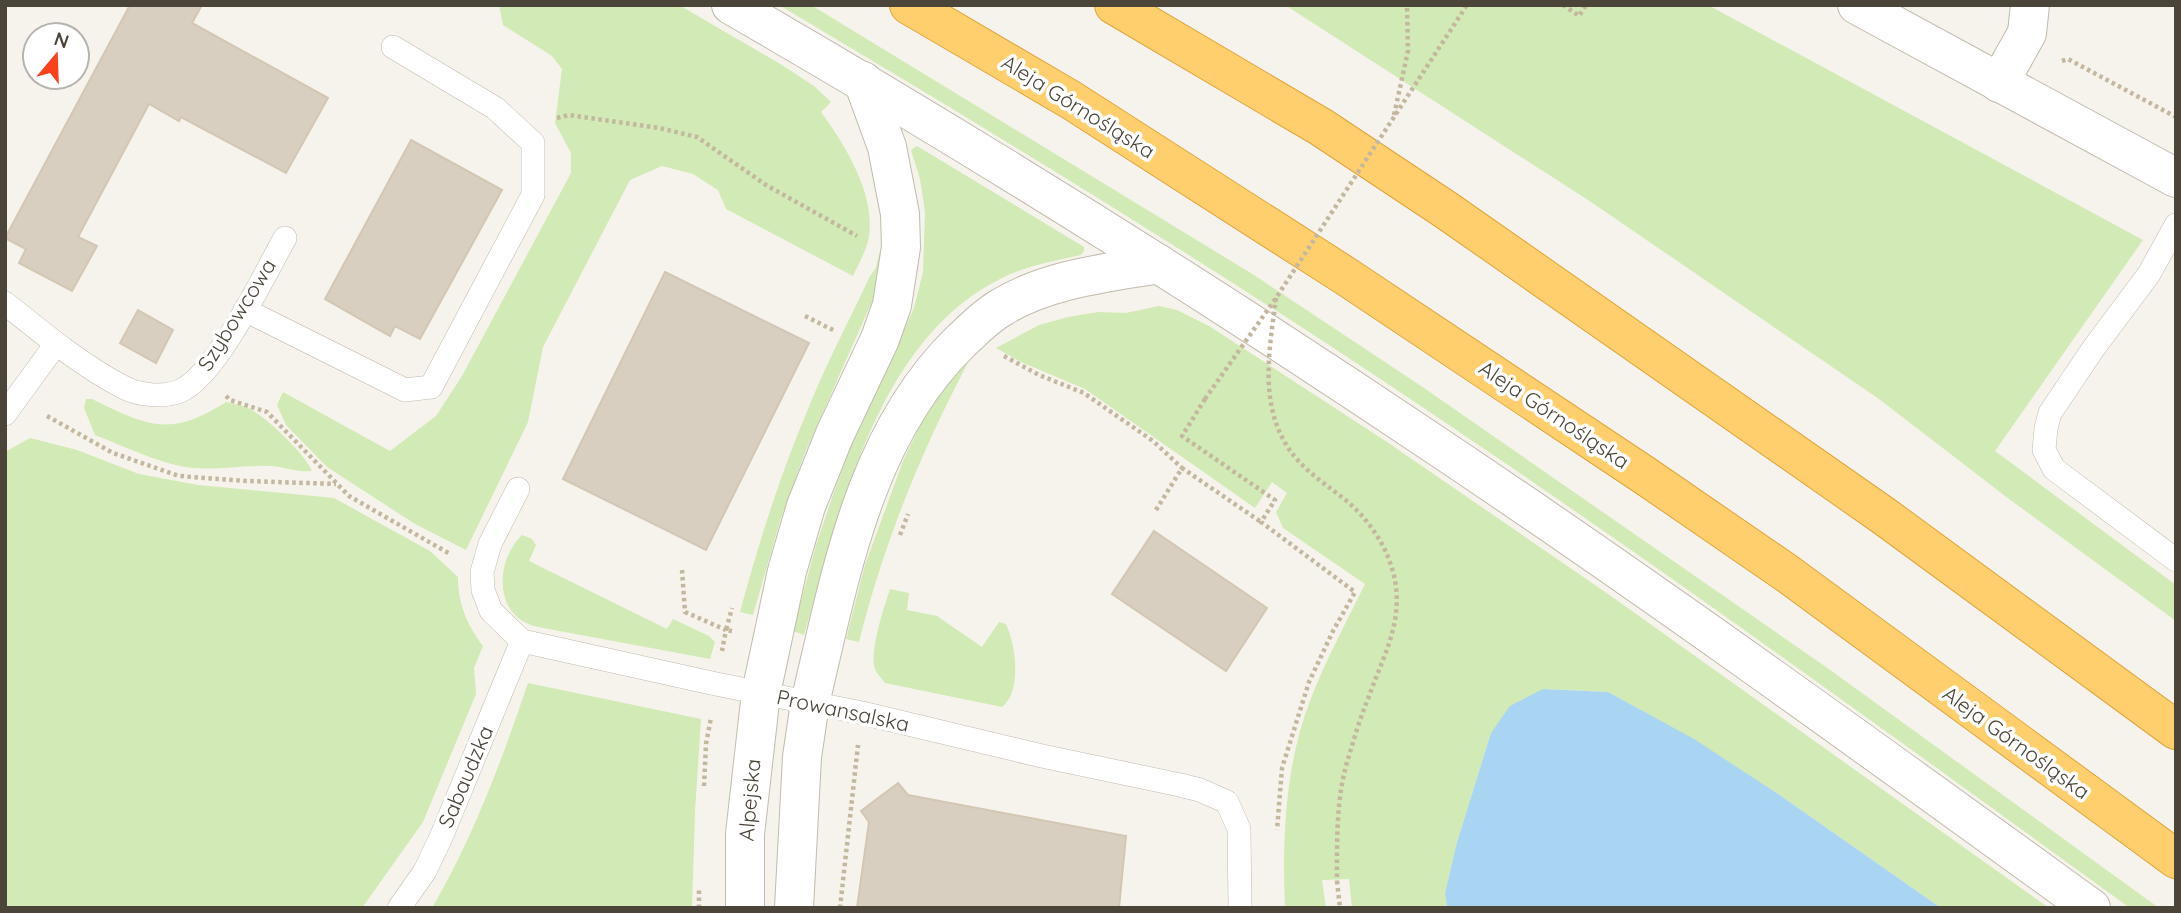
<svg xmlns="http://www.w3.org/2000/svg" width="2181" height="913" font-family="Quicksand,sans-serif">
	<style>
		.green { fill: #d2eab5 }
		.water { fill: #a9d4f2 }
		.building { fill: #d8cfc1; stroke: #d3c7b4; stroke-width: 2 }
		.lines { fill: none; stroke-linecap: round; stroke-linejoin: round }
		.service-casing { stroke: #c2bbae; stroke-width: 24 }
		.minor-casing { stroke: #c2bbae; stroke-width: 40 }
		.tertiary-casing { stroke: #c2bbae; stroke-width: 40 }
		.motorway-casing { stroke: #e0a43c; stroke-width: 40 }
		.path { stroke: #c4b79f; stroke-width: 4.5; stroke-dasharray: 3.5 3.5; stroke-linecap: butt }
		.service { stroke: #fff; stroke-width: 23 }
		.minor { stroke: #fff; stroke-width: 38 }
		.tertiary { stroke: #fff; stroke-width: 38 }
		.motorway { stroke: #ffcf6e; stroke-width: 38 }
		.path-bridge { stroke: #c4b79f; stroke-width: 4.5; stroke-dasharray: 3.5 3.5; stroke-linecap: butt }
		.labels { text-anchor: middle; stroke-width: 7; stroke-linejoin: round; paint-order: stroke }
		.street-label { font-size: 21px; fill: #4b4439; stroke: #fff }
	</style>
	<rect width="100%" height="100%" fill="#f6f3ec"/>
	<g class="green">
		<path d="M 499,5 L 679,5 L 782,65 L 814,86 L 831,102 L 821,112 C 845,145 878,197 868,241 C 865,253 858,265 853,276 L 726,209 L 718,190 L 693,174 L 662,166 L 630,180 L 543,347 L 528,422 L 466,550 L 415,524 L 327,467 L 286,425 L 277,405 L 283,392 L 390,451 L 436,416 L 462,376 L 571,173 L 571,153 L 555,123 L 562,69 L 552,56 L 503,25 Z"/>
		<path d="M 779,5 L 811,5 L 1254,275 L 1424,388 L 1826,667 L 2159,908 L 2130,908 C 1868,718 1606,527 1335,349 C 1153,230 966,116 779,5 Z"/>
		<path d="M 1285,5 L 1708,5 L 2143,240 L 1995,451 L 2176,585 L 2176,621 L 2009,499 L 1879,399 L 1591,202 Z"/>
		<path d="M 917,146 L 1084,247 L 1084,251 L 1081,255 C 1054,261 1025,266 1000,279 C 876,341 840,513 804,635 L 793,631 L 816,545 L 834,492 L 851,446 L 914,308 L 923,272 L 925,212 L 920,179 L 911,150 Z"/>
		<path d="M 880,251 L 882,251 L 874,297 L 804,455 L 780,521 L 753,615 L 740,612 C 759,542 780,475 808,409 C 826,364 849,321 869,278 L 876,267 Z"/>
		<path d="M 1159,306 L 1177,310 L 1209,326 L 1387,442 L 1608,594 L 2049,908 L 1941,908 L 1781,796 L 1694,740 L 1608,692 L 1543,689 L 1491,733 L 1457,842 L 1445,893 L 1447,908 L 1352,908 L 1349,879 L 1322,880 L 1326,908 L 1285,908 C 1282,840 1285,765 1310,701 C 1325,661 1346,623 1365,584 L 1283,528 L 1276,512 L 1287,493 L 1272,482 L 1255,508 L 1085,389 L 1021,362 L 996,348 L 1039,325 L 1068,317 L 1098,312 L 1126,313 Z"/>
		<path d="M 972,355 C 922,449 885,539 859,642 L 846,639 L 865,565 L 903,461 L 932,400 Z"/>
		<path d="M 86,399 L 92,399 C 147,426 170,438 226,402 C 233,404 241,405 248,408 C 264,415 305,454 312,471 C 298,473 283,466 269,466 C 244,465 218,470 193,468 C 162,465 124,446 95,435 L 84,408 Z"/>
		<path d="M 30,438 L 77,450 L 139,474 L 198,485 L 334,498 L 430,551 L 458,577 C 458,605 467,624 483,646 L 474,668 L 476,694 L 423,822 L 362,908 L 5,908 L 5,452 Z"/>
		<path d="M 522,535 L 532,539 L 536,545 L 529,561 L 667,629 L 673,619 L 709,636 L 715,642 L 710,659 L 538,627 C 494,618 494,562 522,535 Z"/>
		<path d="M 890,589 L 909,593 L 907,610 L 937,616 L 982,647 L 999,622 L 1006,624 C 1016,645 1022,692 1002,707 L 885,683 C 881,677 875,673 874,665 C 871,647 884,607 890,589 Z"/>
		<path d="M 528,683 L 701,719 L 695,812 L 692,908 L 432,908 C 473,838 502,760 528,683 Z"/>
	</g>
	<path class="water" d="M 1543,689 L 1608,692 L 1694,739 L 1781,796 L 1941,908 L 1447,908 L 1445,893 L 1457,842 L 1491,733 L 1510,706 Z"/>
	<g class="building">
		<path d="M 130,5 L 202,5 L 192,23 L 328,98 L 286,173 L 181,117 L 179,121 L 149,104 L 78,237 L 97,246 L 72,291 L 19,263 L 26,249 L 5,238 Z"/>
		<path d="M 411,140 L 502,190 L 420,339 L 395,326 L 390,336 L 325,299 Z"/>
		<path d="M 665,272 L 809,343 L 706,550 L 563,479 Z"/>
		<path d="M 138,310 L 173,330 L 156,363 L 120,343 Z"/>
		<path d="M 1154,531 L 1267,608 L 1226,671 L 1112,594 Z"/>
		<path d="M 898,783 L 908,795 L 1126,836 L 1119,908 L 857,908 L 869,822 L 861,811 Z"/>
	</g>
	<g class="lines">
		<defs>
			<g id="service">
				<path d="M 2176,225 L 2149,274 L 2093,349 L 2050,413 L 2046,428 L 2044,450 L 2054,469 L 2176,560"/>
				<path d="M 5,303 C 41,332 82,366 123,387 C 138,395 163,398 180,391 C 217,375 264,275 285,238"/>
				<path d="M 245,310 L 405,390 L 431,387 L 533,195 L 533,143 L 495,108 L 393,47"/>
				<path d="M 5,414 L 56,344"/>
				<path d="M 518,489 L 490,544 L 482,572 L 483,590 L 491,611 L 522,641 L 716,684 L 862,713 L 1042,756 L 1180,785 L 1200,790 L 1227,802 L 1239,829 L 1240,908"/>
				<path d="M 399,908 L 425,871 L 442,835 L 522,641"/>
			</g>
			<g id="minor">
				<path d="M 1857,5 L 2176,178"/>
				<path d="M 1999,83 L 2027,33 L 2030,5"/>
				<path d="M 745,908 L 745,834 L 761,693"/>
				<path d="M 794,908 L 802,757 L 810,703"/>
			</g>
			<g id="tertiary">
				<path d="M 731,5 C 970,143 1205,290 1434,444 C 1657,593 1874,751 2091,908"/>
				<path d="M 761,693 L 787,571 L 806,506 L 835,434 L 880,339 L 892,305 L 901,247 L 900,214 L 887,147 L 863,81"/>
				<path d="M 810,703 C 840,577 864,435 961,341 C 974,329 986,316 1002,307 C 1048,279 1107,273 1159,264"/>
			</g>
			<g id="motorway">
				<path d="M 909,5 L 1071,100 L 1347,277 L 1647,477 L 1788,574 L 2176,859"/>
				<path d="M 1114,5 L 1321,127 L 1446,210 L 1884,516 L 2176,730"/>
			</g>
		</defs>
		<use href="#service" class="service-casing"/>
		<use href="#minor" class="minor-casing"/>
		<use href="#tertiary" class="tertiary-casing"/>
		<use href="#motorway" class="motorway-casing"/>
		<g class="path">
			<path d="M 1563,5 L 1579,16 L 1586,5"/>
			<path d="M 2062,61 L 2068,59 L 2176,117"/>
			<path d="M 1394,115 L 1408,51 L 1407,5"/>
			<path d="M 557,118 L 569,115 L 659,128 L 697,137 L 766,185 L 857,236"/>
			<path d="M 805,316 L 835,331"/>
			<path d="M 1004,356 L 1039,375 L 1084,393 L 1153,441 L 1182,468"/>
			<path d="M 226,396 L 230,400 L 267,412 L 349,496 L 450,554"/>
			<path d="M 1205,399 L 1182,436 L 1275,500 L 1261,522 L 1355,592 L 1333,631 L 1309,682 L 1282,768 L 1277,830"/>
			<path d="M 47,416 L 113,453 L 179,476 L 247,481 L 336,484"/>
			<path d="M 1156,510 L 1182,468 L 1261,522"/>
			<path d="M 900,535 L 908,514"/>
			<path d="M 682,570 L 685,612 L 726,630 L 722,651"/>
			<path d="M 732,631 L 726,630 L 732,608"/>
			<path d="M 704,786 L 706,744 L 711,718"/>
			<path d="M 1337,881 L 1340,908"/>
			<path d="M 699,908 L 699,889"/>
			<path d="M 840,908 L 858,745"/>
		</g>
		<use href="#service" class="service"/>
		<use href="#minor" class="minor"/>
		<use href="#tertiary" class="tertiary"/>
		<use href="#motorway" class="motorway"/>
		<g class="path-bridge">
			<path d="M 1276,298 C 1270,345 1260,396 1283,439 C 1297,466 1320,480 1343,498 C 1370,519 1392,553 1396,587 C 1401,628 1381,661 1368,699 C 1360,718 1354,739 1348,759 C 1336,798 1337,840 1337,881"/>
			<path d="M 1205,399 L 1276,298 L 1467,5"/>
		</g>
	</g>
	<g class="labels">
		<g class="street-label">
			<text transform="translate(1078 107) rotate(32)" y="7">Aleja Górnośląska</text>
			<text transform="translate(237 315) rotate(-58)" y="7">Szybowcowa</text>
			<text transform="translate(1554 415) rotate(34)" y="7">Aleja Górnośląska</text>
			<text transform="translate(843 711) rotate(12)" y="7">Prowansalska</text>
			<text transform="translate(2016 743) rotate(36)" y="7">Aleja Górnośląska</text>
			<text transform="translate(466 777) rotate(-67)" y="7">Sabaudzka</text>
			<text transform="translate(750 800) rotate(-85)" y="7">Alpejska</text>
		</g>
	</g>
	<rect width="2181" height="913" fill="none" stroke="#4b4439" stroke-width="14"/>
	<g transform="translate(56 56) rotate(19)"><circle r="33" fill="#ffffff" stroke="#b7b4b0" stroke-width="2"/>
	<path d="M0-5L12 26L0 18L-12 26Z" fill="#fc3f1d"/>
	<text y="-10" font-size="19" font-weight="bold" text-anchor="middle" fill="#4b4439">N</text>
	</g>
</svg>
